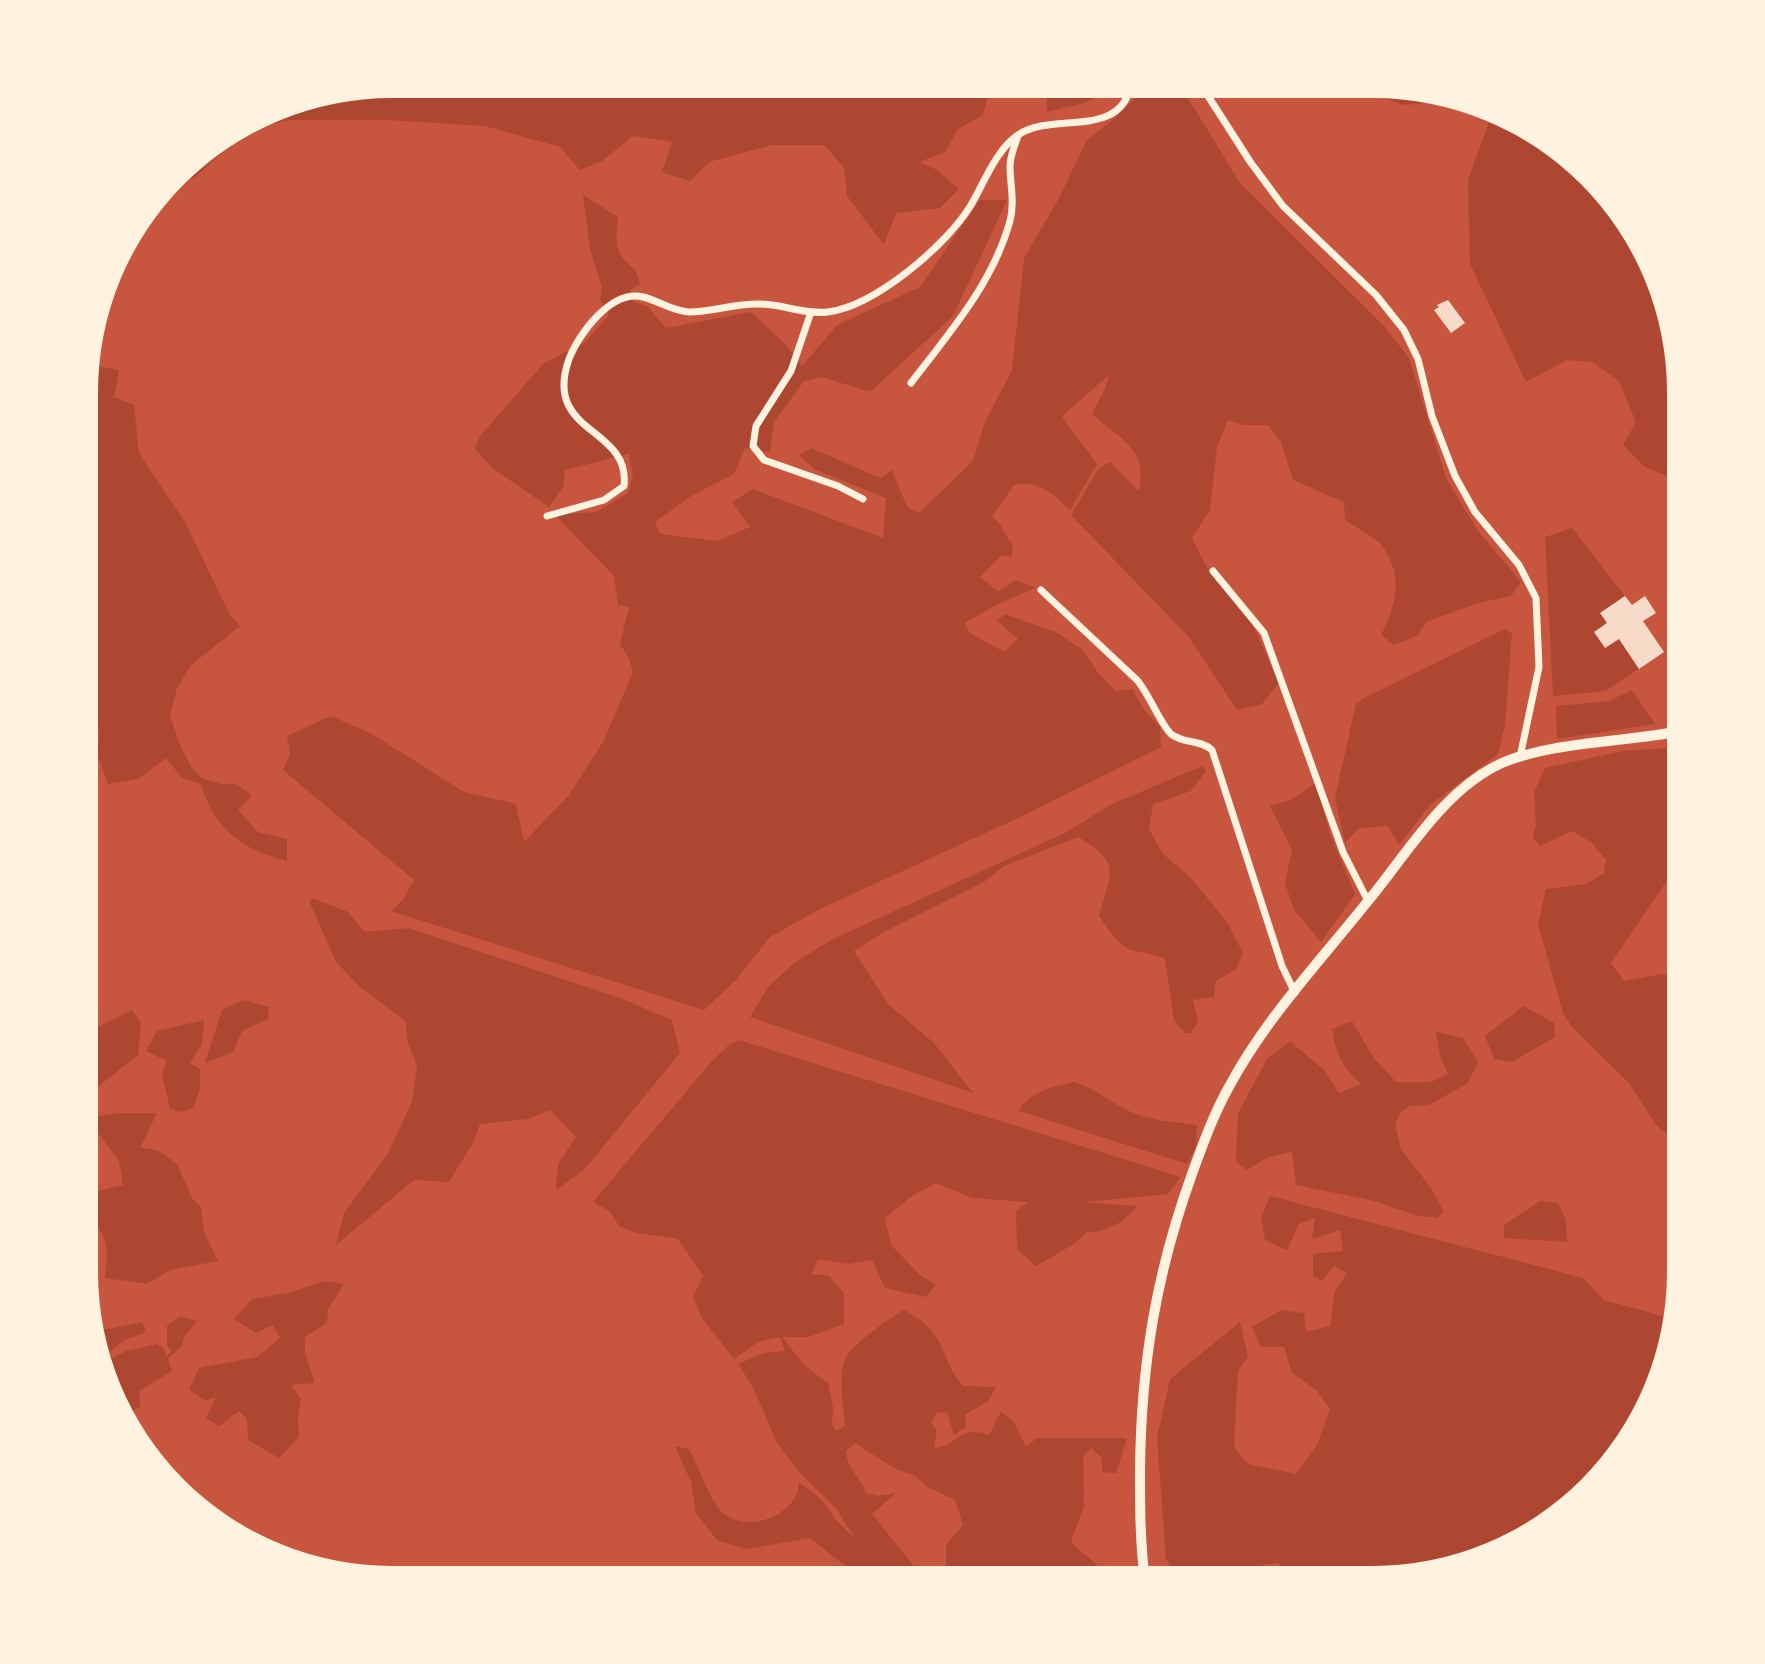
<svg xmlns="http://www.w3.org/2000/svg" width="1765" height="1664" font-family="'Exo 2',sans-serif">
	<style>
		.green { fill: #ae4732 }
		.building { fill: #f7dbc8 }
		.lines { fill: none; stroke-linecap: round; stroke-linejoin: round }
		.minor { stroke: #fff3e0; stroke-width: 7 }
		.secondary { stroke: #fff3e0; stroke-width: 10 }
	</style>
	<rect width="100%" height="100%" fill="#c8553d"/>
	<g class="green">
		<path d="M 392,84 L 978,84 L 987,99 L 983,115 L 958,129 L 945,152 L 919,162 L 937,170 L 959,189 L 940,208 L 896,213 L 884,245 L 847,196 L 844,168 L 824,145 L 772,145 L 709,162 L 690,181 L 662,172 L 672,142 L 633,136 L 602,161 L 580,170 L 560,147 L 485,126 L 388,120 L 290,120 L 247,130 L 194,178 L 171,183 L 189,160 L 292,100 Z"/>
		<path d="M 1046,84 L 1106,84 L 1106,92 L 1084,103 L 1047,112 Z"/>
		<path d="M 1149,85 L 1180,85 L 1240,183 L 1384,326 L 1409,358 L 1446,478 L 1478,531 L 1521,582 L 1511,596 L 1479,603 L 1426,622 L 1418,635 L 1394,645 L 1381,635 C 1396,605 1404,575 1382,546 C 1374,536 1356,528 1345,520 L 1344,502 L 1293,480 L 1281,442 L 1268,425 L 1243,425 L 1228,420 L 1217,447 L 1210,510 L 1192,538 L 1206,566 L 1253,625 L 1279,683 L 1262,704 L 1237,710 L 1188,636 L 1071,515 L 1099,468 L 1110,462 L 1139,491 C 1148,448 1121,440 1092,414 L 1104,391 L 1109,375 L 1062,416 C 1072,434 1086,447 1097,464 L 1070,510 C 1052,493 1039,480 1014,485 L 992,516 L 999,523 L 1013,546 L 1011,557 L 1002,555 L 980,577 L 998,591 L 1016,580 L 1035,588 L 996,605 L 965,623 L 970,633 L 1004,652 L 1018,639 L 997,621 L 1005,614 L 1056,632 L 1083,650 L 1099,674 L 1116,691 L 1132,689 L 1145,711 L 1160,727 L 1161,747 L 1018,818 L 820,909 L 770,937 L 736,980 L 704,1010 L 391,911 L 403,900 L 414,880 L 283,770 L 290,754 L 287,736 L 331,716 L 372,734 L 464,792 L 516,804 L 524,842 L 569,795 L 603,742 L 633,672 L 629,659 L 620,644 L 629,607 L 618,605 L 614,576 L 555,515 L 596,512 L 628,493 L 633,475 L 629,454 L 565,470 L 563,487 L 549,507 L 492,468 L 475,449 L 480,436 L 544,363 L 584,343 L 609,315 L 600,300 L 602,288 L 590,249 L 583,195 L 618,217 C 617,230 614,245 622,257 C 631,269 636,265 640,284 L 630,290 L 633,302 L 647,306 L 666,328 L 751,312 L 786,345 L 802,366 L 837,325 L 920,287 L 980,200 L 1007,200 L 953,316 L 870,392 L 822,377 L 804,381 L 774,422 L 770,452 L 745,448 L 734,474 L 691,496 L 655,522 L 660,534 L 717,541 L 750,527 L 732,502 L 753,489 L 883,538 L 886,498 L 816,470 L 799,456 L 811,448 L 881,478 L 892,470 L 907,507 L 919,513 L 973,461 L 985,422 L 1012,370 L 1024,258 L 1058,200 L 1087,140 L 1109,123 Z"/>
		<path d="M 1360,85 L 1394,85 L 1453,101 L 1404,105 L 1364,91 Z"/>
		<path d="M 1493,111 L 1510,116 L 1605,189 L 1658,274 L 1680,371 L 1680,481 L 1645,467 L 1623,445 L 1636,422 L 1619,381 L 1592,362 L 1567,360 L 1526,382 L 1470,264 L 1468,180 Z"/>
		<path d="M 90,365 L 119,370 L 114,397 L 134,405 L 139,453 L 185,522 L 230,615 L 240,626 L 191,665 L 177,688 L 170,715 L 179,743 L 191,767 L 201,778 L 221,784 L 236,784 L 252,795 L 238,810 L 258,832 L 287,839 L 287,861 C 244,851 213,828 201,784 L 182,778 L 166,758 L 138,779 L 108,784 L 98,756 L 99,727 L 88,724 Z"/>
		<path d="M 1572,528 L 1625,596 L 1601,613 L 1607,623 L 1594,632 L 1605,648 L 1619,639 L 1639,669 L 1605,691 L 1553,696 L 1545,537 Z"/>
		<path d="M 1505,629 L 1512,633 L 1505,725 L 1498,754 L 1430,805 L 1399,845 L 1388,826 L 1359,828 L 1345,843 L 1335,798 L 1356,704 L 1366,697 Z"/>
		<path d="M 1632,690 L 1655,724 L 1557,739 L 1556,706 L 1609,701 Z"/>
		<path d="M 1681,747 L 1681,860 L 1611,963 L 1624,981 L 1662,974 L 1681,978 L 1681,1144 L 1657,1126 L 1629,1083 L 1572,1027 L 1563,1013 L 1538,924 L 1546,889 L 1586,884 L 1604,873 L 1606,860 L 1591,842 L 1572,831 L 1540,846 L 1533,837 L 1536,825 L 1534,792 L 1545,768 L 1623,751 Z"/>
		<path d="M 1202,766 L 1206,771 L 1191,791 L 1153,804 L 1149,829 L 1163,854 L 1191,878 L 1227,922 L 1243,953 L 1236,969 L 1216,981 L 1214,997 L 1193,1000 L 1198,1021 L 1191,1033 L 1185,1033 L 1174,1020 L 1165,959 C 1154,954 1144,953 1132,950 C 1117,945 1108,928 1099,916 C 1110,873 1123,863 1078,837 L 1004,866 L 984,882 L 882,933 L 854,951 L 888,1004 L 934,1043 L 973,1093 L 750,1017 L 768,987 L 794,963 L 831,940 L 1067,832 L 1110,805 Z"/>
		<path d="M 1316,783 L 1331,837 L 1355,894 L 1321,942 L 1294,910 L 1285,883 L 1292,850 L 1270,806 L 1291,800 Z"/>
		<path d="M 312,898 L 348,912 L 365,932 L 409,928 L 620,998 L 672,1020 L 680,1053 L 584,1170 L 556,1190 L 558,1164 L 576,1137 L 550,1110 L 528,1119 L 480,1124 L 473,1143 L 449,1182 L 414,1180 L 336,1245 L 344,1213 L 387,1155 L 412,1102 L 417,1066 L 408,1043 L 405,1021 L 360,987 L 336,962 L 309,901 Z"/>
		<path d="M 243,1000 L 269,1007 L 268,1019 L 242,1031 L 233,1052 L 205,1063 L 222,1010 Z"/>
		<path d="M 1523,1006 L 1554,1023 L 1555,1037 L 1512,1062 L 1494,1059 L 1485,1036 Z"/>
		<path d="M 132,1010 L 141,1023 L 138,1055 L 100,1085 L 86,1083 L 86,1033 Z"/>
		<path d="M 204,1020 L 202,1044 L 190,1063 L 200,1069 L 200,1089 L 193,1108 L 181,1112 L 170,1109 L 162,1074 L 167,1061 L 146,1051 L 157,1031 Z"/>
		<path d="M 1352,1021 L 1373,1057 L 1396,1082 L 1431,1082 L 1448,1074 L 1440,1056 L 1436,1032 L 1463,1038 L 1478,1062 L 1468,1083 L 1429,1105 L 1410,1106 L 1400,1113 L 1395,1124 L 1401,1149 L 1431,1188 L 1444,1212 L 1437,1218 L 1415,1215 L 1375,1201 L 1296,1185 L 1292,1152 L 1268,1157 L 1247,1170 L 1236,1162 L 1238,1113 L 1267,1059 L 1290,1041 L 1324,1070 L 1339,1093 L 1361,1084 C 1344,1070 1335,1052 1332,1029 Z"/>
		<path d="M 739,1040 L 1181,1177 L 1168,1194 L 1085,1202 L 1039,1199 L 1138,1206 L 1121,1222 L 1100,1231 L 1086,1233 L 1074,1244 L 1036,1266 L 1017,1249 L 1016,1211 L 1028,1202 L 972,1198 L 936,1183 L 912,1196 L 885,1218 L 891,1245 L 919,1274 L 936,1285 L 926,1297 L 885,1288 L 872,1260 L 849,1264 L 818,1259 L 812,1274 L 829,1276 L 844,1293 L 844,1324 L 809,1337 L 782,1337 L 805,1366 L 828,1383 L 833,1407 L 832,1425 L 836,1431 L 845,1426 C 844,1409 837,1373 846,1357 C 852,1345 892,1316 904,1310 C 948,1332 938,1356 963,1386 L 996,1387 L 988,1401 L 965,1415 L 966,1427 L 954,1435 L 947,1412 L 937,1413 L 931,1422 L 937,1431 L 934,1448 C 957,1447 958,1424 989,1435 L 1001,1411 L 1014,1422 L 1026,1447 L 1037,1438 L 1127,1438 L 1116,1473 L 1102,1472 L 1102,1458 L 1091,1448 L 1083,1457 L 1084,1506 L 1071,1541 C 1081,1555 1102,1564 1108,1580 L 932,1580 L 946,1569 L 946,1545 L 963,1525 L 955,1500 L 928,1487 L 915,1476 L 894,1468 L 855,1443 L 846,1451 C 848,1471 859,1474 866,1493 L 878,1496 L 896,1493 L 872,1514 L 917,1570 L 923,1572 L 918,1580 L 863,1580 L 810,1538 L 746,1549 L 717,1540 L 696,1513 L 691,1482 L 675,1446 L 689,1449 C 697,1464 711,1501 721,1511 C 746,1536 799,1515 799,1482 L 821,1499 L 836,1520 L 856,1540 L 836,1508 L 801,1474 L 777,1443 L 752,1385 L 738,1364 L 764,1353 L 785,1351 L 780,1337 L 758,1342 L 734,1359 L 702,1318 L 693,1297 L 703,1276 L 678,1239 L 638,1233 L 620,1227 L 609,1211 L 593,1202 L 711,1062 L 730,1044 Z"/>
		<path d="M 1073,1082 C 1095,1087 1109,1102 1129,1111 C 1150,1121 1175,1122 1197,1125 L 1196,1147 L 1187,1164 L 1019,1111 C 1027,1092 1055,1087 1073,1082 Z"/>
		<path d="M 118,1113 L 157,1113 L 140,1148 L 157,1150 L 177,1164 L 192,1198 L 201,1207 L 204,1232 L 218,1261 L 170,1270 L 147,1284 L 105,1278 C 108,1249 110,1235 85,1215 L 85,1194 L 123,1185 L 119,1161 L 87,1118 Z"/>
		<path d="M 1270,1196 L 1583,1278 L 1604,1300 L 1670,1318 L 1649,1408 L 1576,1504 L 1491,1557 L 1393,1579 L 1290,1579 L 1278,1563 L 1250,1567 L 1240,1579 L 1178,1579 L 1166,1559 L 1157,1438 L 1170,1379 L 1240,1322 L 1248,1357 L 1238,1371 L 1234,1447 L 1248,1464 L 1296,1474 L 1317,1445 L 1330,1409 L 1316,1390 L 1292,1373 L 1284,1347 L 1261,1347 L 1252,1327 L 1281,1310 L 1304,1313 L 1306,1332 L 1330,1326 L 1335,1291 L 1347,1273 L 1334,1266 L 1322,1281 L 1313,1276 L 1313,1254 L 1343,1251 L 1340,1230 L 1312,1239 L 1315,1218 L 1299,1224 L 1287,1250 L 1265,1240 L 1261,1218 Z"/>
		<path d="M 1540,1201 L 1558,1203 L 1566,1220 L 1567,1242 L 1504,1238 L 1504,1225 Z"/>
		<path d="M 324,1281 L 344,1284 L 328,1309 L 327,1323 L 305,1337 L 305,1353 L 315,1383 L 291,1385 L 301,1399 L 298,1419 L 299,1437 L 279,1458 L 248,1440 L 247,1419 L 239,1411 L 219,1426 L 206,1418 L 216,1397 L 205,1401 L 189,1390 L 199,1368 L 257,1357 L 280,1338 L 273,1325 L 256,1333 L 234,1319 L 252,1299 L 288,1293 Z"/>
		<path d="M 180,1316 L 197,1321 L 184,1337 L 182,1346 L 168,1358 L 172,1371 L 139,1391 L 140,1407 L 122,1414 L 107,1390 L 94,1332 L 142,1322 L 146,1332 L 125,1340 L 109,1352 L 112,1358 L 126,1351 L 157,1344 L 163,1348 L 167,1356 L 172,1352 L 167,1345 L 167,1326 Z"/>
	</g>
	<g class="building">
		<path d="M 1448,300 L 1465,323 L 1451,333 L 1434,310 L 1439,307 L 1437,305 Z"/>
		<path d="M 1625,596 L 1632,605 L 1645,596 L 1656,613 L 1643,621 L 1664,652 L 1639,669 L 1619,639 L 1605,648 L 1594,632 L 1607,623 L 1600,613 Z"/>
	</g>
	<g class="lines">
		<g class="minor">
			<path d="M 1201,85 L 1251,163 L 1283,206 L 1376,295 L 1404,330 L 1418,359 L 1432,416 L 1455,476 L 1475,512 L 1519,565 L 1536,598 L 1539,667 L 1520,757"/>
			<path d="M 811,312 L 791,371 L 756,426 L 753,446 L 764,460 L 838,486 L 863,499"/>
			<path d="M 911,383 C 950,332 993,283 1010,221 C 1015,202 1010,184 1010,166 C 1010,156 1015,145 1018,136"/>
			<path d="M 547,516 L 604,500 L 624,486 C 631,426 542,435 569,359 C 579,333 612,289 643,297 C 659,301 673,311 689,312 C 712,312 733,304 756,304 C 780,303 804,315 828,312 C 875,306 947,245 971,205 C 984,183 996,150 1018,135 C 1052,111 1120,140 1131,85"/>
			<path d="M 1213,571 L 1264,633 L 1343,852 L 1368,901"/>
			<path d="M 1041,590 L 1137,680 C 1149,694 1161,725 1171,734 C 1183,744 1200,739 1212,750 L 1282,966 L 1295,993"/>
		</g>
		<path class="secondary" d="M 1145,1580 C 1140,1543 1140,1507 1140,1471 C 1141,1365 1156,1274 1192,1174 C 1203,1144 1214,1113 1230,1085 C 1266,1018 1321,960 1368,901 C 1407,854 1444,789 1502,763 C 1551,742 1626,742 1681,731"/>
	</g>
	<path d="M0 0H1765V1664H0ZM392 98H1373A294 294 0 0 1 1667 392V1272A294 294 0 0 1 1373 1566H392A294 294 0 0 1 98 1272V392A294 294 0 0 1 392 98Z" fill="#fff3e0" fill-rule="evenodd"/>
</svg>
